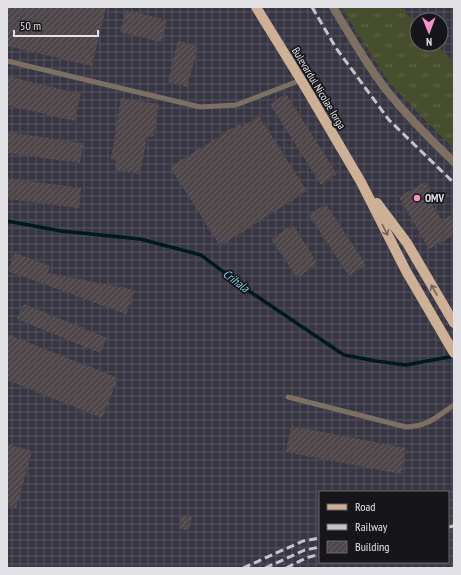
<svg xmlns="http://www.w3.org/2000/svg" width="461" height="575" font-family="'PT Sans Narrow',sans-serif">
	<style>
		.industrial { fill: url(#industrial-grid); fill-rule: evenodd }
		.grass { fill: url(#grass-tufts) }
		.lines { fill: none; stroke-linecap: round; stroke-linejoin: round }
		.stream { stroke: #00191d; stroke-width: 3.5 }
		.building { fill: url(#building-hatch) }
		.lane { stroke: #7e6f63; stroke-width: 5 }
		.street { stroke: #7e6f63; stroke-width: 8 }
		.primary { stroke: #ceb097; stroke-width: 10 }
		.rail { stroke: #c5c4c9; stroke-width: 3; stroke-dasharray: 8 4; stroke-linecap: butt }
		.oneway { stroke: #726258 }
		.poi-dot { fill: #f890cb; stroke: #161519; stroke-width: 1.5 }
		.labels { text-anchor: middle; stroke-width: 3.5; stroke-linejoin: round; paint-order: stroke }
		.street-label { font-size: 11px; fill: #e2e1e6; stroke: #161519 }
		.poi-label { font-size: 11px; font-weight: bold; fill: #e2e1e6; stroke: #161519; text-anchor: start }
		.water-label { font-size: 12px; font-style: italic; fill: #78d0de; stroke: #161519 }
	</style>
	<defs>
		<pattern id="industrial-grid" width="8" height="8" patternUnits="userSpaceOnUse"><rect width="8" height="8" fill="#383643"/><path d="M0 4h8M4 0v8" fill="none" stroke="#54535e"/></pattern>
		<pattern id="grass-tufts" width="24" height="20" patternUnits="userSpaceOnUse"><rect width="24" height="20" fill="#474e2d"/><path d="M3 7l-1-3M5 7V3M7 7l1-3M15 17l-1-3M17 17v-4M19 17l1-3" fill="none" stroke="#61674b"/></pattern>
		<pattern id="building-hatch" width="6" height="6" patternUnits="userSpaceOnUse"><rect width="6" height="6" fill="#4f4649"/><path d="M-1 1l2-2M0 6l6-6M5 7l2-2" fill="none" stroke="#686063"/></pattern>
	</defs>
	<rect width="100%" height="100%" fill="#2e2d34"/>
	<path class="industrial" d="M 7,7 L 454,7 L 454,568 L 7,568 ZM 417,20 L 441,20 L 441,44 L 417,44 ZM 320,492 L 448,492 L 448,562 L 320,562 Z"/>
	<path class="grass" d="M 341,7 L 400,7 L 417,25 L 417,44 L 435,44 L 454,62 L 454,149 L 423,118 L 388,81 Z"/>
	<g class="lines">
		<path class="stream" d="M 7,221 L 61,231 L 140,239 L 201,255 L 249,291 L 344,355 L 376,361 L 406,365 L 454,356"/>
	</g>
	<g class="building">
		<path d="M 7,7 L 106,7 L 92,66 L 7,46 Z"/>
		<path d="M 126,10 L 167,20 L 161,42 L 120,32 Z"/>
		<path d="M 178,41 L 198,46 L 187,87 L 168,82 Z"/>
		<path d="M 7,76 L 81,94 L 74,121 L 7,105 Z"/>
		<path d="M 286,94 L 337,174 L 321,185 L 270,104 Z"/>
		<path d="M 121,98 L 159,104 L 153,137 L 147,136 L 140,174 L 115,170 L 117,160 L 111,159 Z"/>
		<path d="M 259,116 L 307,191 L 220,246 L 170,167 L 239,124 L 242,127 Z"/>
		<path d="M 7,132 L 83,143 L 80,163 L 7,153 Z"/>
		<path d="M 7,178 L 81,188 L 79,208 L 7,199 Z"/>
		<path d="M 425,182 L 435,199 L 431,202 L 442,221 L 453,214 L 454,216 L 454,235 L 429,249 L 399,197 Z"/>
		<path d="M 326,204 L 366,265 L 349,276 L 309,215 Z"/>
		<path d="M 293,225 L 318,264 L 297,278 L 271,239 Z"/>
		<path d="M 15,253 L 50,266 L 48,273 L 135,290 L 126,314 L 8,271 Z"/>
		<path d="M 24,304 L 107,338 L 100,353 L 17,319 Z"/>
		<path d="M 7,334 L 118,378 L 102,418 L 7,380 Z"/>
		<path d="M 291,426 L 406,448 L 401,474 L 286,452 Z"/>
		<path d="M 7,444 L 32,451 L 16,508 L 7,506 Z"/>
		<path d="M 182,515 L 192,517 L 189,531 L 179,528 Z"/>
	</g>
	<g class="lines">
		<g class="lane">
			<path d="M 7,61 L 200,107 L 236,105 L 301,80"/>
			<path d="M 288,397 L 406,427 C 429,426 436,417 454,405"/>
		</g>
		<path class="street" d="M 333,7 C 350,35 367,66 388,92 C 408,117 431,140 454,162"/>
		<g class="primary">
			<path d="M 256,7 L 301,80 L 361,182 L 406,271 L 454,353"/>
			<path d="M 377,203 L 407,243 L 454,323"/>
		</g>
		<g class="rail">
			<path d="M 312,7 L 336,48 L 389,120 L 454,183"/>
			<path d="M 448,527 L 454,526"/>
			<path d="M 243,568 L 303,541 L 320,538"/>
			<path d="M 265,568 L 305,550 L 320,547"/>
			<path d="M 286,568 L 306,558 L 320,554"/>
		</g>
	</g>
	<defs><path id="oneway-shaft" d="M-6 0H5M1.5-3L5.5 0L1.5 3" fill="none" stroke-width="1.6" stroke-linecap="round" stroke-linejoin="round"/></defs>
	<g class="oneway">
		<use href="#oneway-shaft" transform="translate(385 230) rotate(63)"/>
		<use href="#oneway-shaft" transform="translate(434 290) rotate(-120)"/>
	</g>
	<circle class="poi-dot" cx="417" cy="198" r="4"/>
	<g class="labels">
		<g class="street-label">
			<text transform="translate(319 88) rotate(59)" y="4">Bulevardul Nicolae Iorga</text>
		</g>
		<g class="poi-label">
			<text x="425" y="202">OMV</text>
		</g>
		<g class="water-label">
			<text transform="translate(236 281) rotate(37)" y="4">Crihala</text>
		</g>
	</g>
	<rect width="461" height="575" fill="none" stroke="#e2e1e6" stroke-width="16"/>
	<rect x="319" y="491" width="130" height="72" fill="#161519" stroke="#68676b"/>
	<rect x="327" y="504" width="20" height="6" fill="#ceb097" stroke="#68676b"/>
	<text x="355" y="511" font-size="12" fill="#e2e1e6">Road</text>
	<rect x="327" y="524" width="20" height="6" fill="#c5c4c9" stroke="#68676b"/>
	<text x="355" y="531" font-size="12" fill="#e2e1e6">Railway</text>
	<rect x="327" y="541" width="20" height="12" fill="url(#building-hatch)" stroke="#68676b"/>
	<text x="355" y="551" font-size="12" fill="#e2e1e6">Building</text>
	<g transform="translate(429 32) rotate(179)"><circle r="19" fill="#161519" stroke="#68676b"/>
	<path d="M0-3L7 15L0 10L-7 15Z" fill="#f890cb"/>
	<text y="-6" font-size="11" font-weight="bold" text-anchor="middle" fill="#e2e1e6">N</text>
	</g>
	<path d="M14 30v6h84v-6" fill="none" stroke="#e2e1e6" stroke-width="2"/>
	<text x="20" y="30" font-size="12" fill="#e2e1e6" stroke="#161519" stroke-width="3" paint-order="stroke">50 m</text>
</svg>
